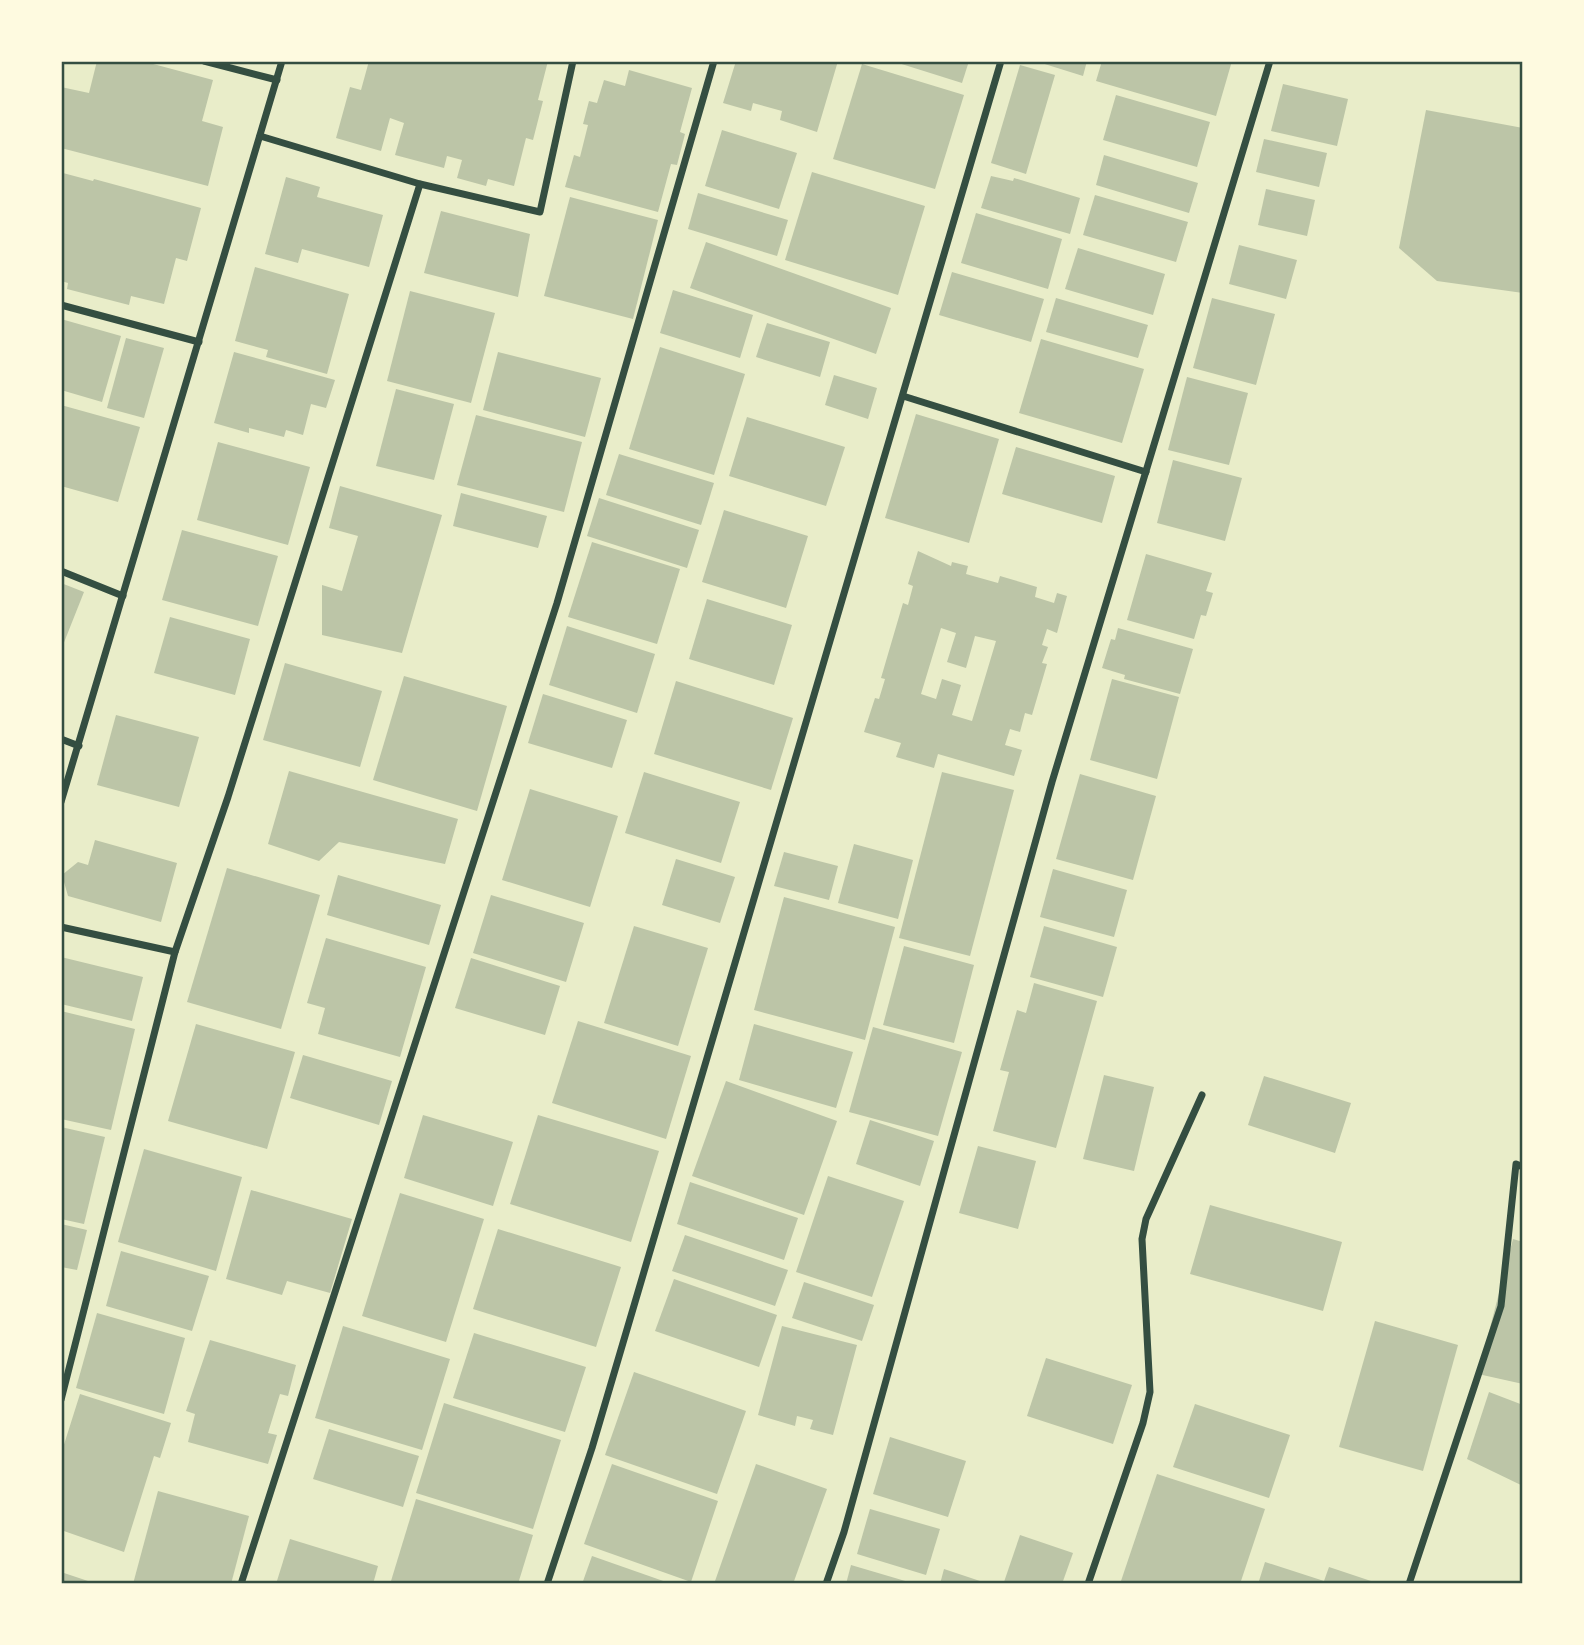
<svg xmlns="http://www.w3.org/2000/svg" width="1584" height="1645" font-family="Rubik,sans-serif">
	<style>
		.building { fill: #bcc5a7; fill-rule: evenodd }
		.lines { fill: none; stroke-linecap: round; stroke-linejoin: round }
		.minor { stroke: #344e41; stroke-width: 7 }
		.neatline { fill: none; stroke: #344e41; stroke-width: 2.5 }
	</style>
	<rect width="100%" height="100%" fill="#e9edc9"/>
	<g class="building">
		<path d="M 97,61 L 142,61 L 213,80 L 202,121 L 223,127 L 208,186 L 61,148 L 61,87 L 89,93 Z"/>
		<path d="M 369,61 L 548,61 L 538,100 L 543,101 L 533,140 L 526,138 L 514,186 L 488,179 L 486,186 L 457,178 L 462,160 L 447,156 L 444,168 L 395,155 L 404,123 L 390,118 L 381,151 L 336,138 L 350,87 L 361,90 Z"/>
		<path d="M 736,61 L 838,61 L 817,132 L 780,120 L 782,111 L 753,103 L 751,111 L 723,103 Z"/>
		<path d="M 892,61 L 969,61 L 962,83 Z"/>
		<path d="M 1035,61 L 1087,61 L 1083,76 Z"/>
		<path d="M 1102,61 L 1232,61 L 1216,116 L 1096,81 Z"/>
		<path d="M 862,64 L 964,95 L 935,189 L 833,159 Z"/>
		<path d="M 1020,65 L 1055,75 L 1026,174 L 991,163 Z"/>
		<path d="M 629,70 L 692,88 L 680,132 L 685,134 L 677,165 L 671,164 L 658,212 L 565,187 L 574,155 L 580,157 L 588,125 L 583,124 L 589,101 L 597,103 L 604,80 L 625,86 Z"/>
		<path d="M 1283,84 L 1348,99 L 1337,146 L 1271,131 Z"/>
		<path d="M 1116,95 L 1210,122 L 1197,167 L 1103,140 Z"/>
		<path d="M 1426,110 L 1523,128 L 1523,293 L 1437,281 L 1399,248 Z"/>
		<path d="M 722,130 L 797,153 L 779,209 L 705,186 Z"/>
		<path d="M 1264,139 L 1327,153 L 1319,187 L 1256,172 Z"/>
		<path d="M 1104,155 L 1198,183 L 1189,213 L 1096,185 Z"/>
		<path d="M 812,172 L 925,206 L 898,295 L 785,260 Z"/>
		<path d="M 63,173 L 93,181 L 94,179 L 201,208 L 187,261 L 176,258 L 164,304 L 131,296 L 129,305 L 67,289 L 68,283 L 61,281 Z"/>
		<path d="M 991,176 L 1013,181 L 1014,178 L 1080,198 L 1070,234 L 981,208 Z"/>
		<path d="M 286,177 L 320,187 L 317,197 L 383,215 L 369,267 L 302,249 L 298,263 L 265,254 Z"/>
		<path d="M 1266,189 L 1315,200 L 1307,236 L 1258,225 Z"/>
		<path d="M 698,193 L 788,220 L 777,256 L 688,229 Z"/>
		<path d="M 1095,195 L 1188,222 L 1176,262 L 1083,235 Z"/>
		<path d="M 570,197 L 658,220 L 633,319 L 544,296 Z"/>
		<path d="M 441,211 L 530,234 L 518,297 L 424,273 Z"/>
		<path d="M 976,213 L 1062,239 L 1048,289 L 961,263 Z"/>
		<path d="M 706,242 L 891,308 L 876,354 L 690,288 Z"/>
		<path d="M 1239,245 L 1297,260 L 1286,299 L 1229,284 Z"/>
		<path d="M 1078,248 L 1165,274 L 1153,315 L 1065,289 Z"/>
		<path d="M 255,267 L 349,294 L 327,374 L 266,357 L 268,350 L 235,341 Z"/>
		<path d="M 952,272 L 1044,299 L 1031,342 L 939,315 Z"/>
		<path d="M 673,290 L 753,315 L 740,358 L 660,333 Z"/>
		<path d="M 410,291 L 495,313 L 471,403 L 387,381 Z"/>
		<path d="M 1056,298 L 1148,325 L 1138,358 L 1046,332 Z"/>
		<path d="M 1212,298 L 1275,314 L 1256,385 L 1193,368 Z"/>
		<path d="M 61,319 L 121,336 L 102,402 L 61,390 Z"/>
		<path d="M 767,323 L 830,342 L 820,377 L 756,357 Z"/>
		<path d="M 126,338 L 164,348 L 144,418 L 107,408 Z"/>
		<path d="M 1041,339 L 1144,369 L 1122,443 L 1019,413 Z"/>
		<path d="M 660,347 L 745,374 L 714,475 L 629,449 Z"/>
		<path d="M 234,352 L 335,380 L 326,408 L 311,404 L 303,435 L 286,430 L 284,437 L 249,428 L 249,433 L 214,423 Z"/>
		<path d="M 498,352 L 601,378 L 585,437 L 483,410 Z"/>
		<path d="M 834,375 L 877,388 L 868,419 L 825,405 Z"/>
		<path d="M 1187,377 L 1248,393 L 1229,465 L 1168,450 Z"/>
		<path d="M 396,389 L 454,404 L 434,480 L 376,466 Z"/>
		<path d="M 61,405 L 140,427 L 118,502 L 61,486 Z"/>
		<path d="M 916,414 L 999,439 L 969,543 L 885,518 Z"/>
		<path d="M 476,415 L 582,442 L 564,512 L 457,485 Z"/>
		<path d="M 747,417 L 845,447 L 826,506 L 729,476 Z"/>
		<path d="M 218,442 L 310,467 L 288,545 L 197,520 Z"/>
		<path d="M 1016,447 L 1115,476 L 1102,523 L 1002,494 Z"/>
		<path d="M 619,454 L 714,483 L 701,525 L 606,495 Z"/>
		<path d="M 1173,460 L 1242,478 L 1225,541 L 1157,523 Z"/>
		<path d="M 340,486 L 442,515 L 402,653 L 322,635 L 322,585 L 342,591 L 358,536 L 329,528 Z"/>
		<path d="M 461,493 L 547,516 L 538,548 L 453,526 Z"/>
		<path d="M 599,498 L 699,530 L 687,568 L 587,536 Z"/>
		<path d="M 724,510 L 808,536 L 786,608 L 702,582 Z"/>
		<path d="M 182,530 L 278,556 L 258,626 L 162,600 Z"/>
		<path d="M 592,542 L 680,569 L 657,644 L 568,617 Z"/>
		<path d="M 918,551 L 951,566 L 952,562 L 968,566 L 966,574 L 998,583 L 1000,576 L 1037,587 L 1035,597 L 1054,603 L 1057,593 L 1067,596 L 1057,633 L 1047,629 L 1042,645 L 1048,647 L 1042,663 L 1047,664 L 1032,715 L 1025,713 L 1020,732 L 1010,729 L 1005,745 L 1022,750 L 1014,776 L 938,754 L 934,768 L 896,757 L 901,743 L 864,732 L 875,698 L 879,699 L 885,679 L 881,678 L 903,603 L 908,605 L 913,586 L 908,584 ZM 941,628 L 956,633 L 947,662 L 966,668 L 975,636 L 996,641 L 972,721 L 952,715 L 961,685 L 942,679 L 936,699 L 921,694 Z"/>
		<path d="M 1146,554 L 1212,573 L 1206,591 L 1213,593 L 1206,616 L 1201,615 L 1194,639 L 1127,620 Z"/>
		<path d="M 61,583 L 84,592 L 61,650 Z"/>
		<path d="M 707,599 L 792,625 L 774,685 L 689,659 Z"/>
		<path d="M 170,617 L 250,639 L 235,695 L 154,673 Z"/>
		<path d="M 567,626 L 655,654 L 637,713 L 549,685 Z"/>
		<path d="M 1118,628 L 1193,649 L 1180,694 L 1124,679 L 1125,675 L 1102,668 L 1111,639 L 1115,640 Z"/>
		<path d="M 285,663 L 382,691 L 360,767 L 263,740 Z"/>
		<path d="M 404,676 L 507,706 L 477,811 L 373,780 Z"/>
		<path d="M 1112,679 L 1179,697 L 1157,779 L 1090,760 Z"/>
		<path d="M 676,681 L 793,718 L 771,790 L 654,754 Z"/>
		<path d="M 543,694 L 627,720 L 612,768 L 528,743 Z"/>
		<path d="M 116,715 L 199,737 L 179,807 L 97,785 Z"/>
		<path d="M 289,771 L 458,819 L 445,864 L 339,842 L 319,861 L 268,844 Z"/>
		<path d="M 644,772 L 740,802 L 721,863 L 625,833 Z"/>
		<path d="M 942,772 L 1014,790 L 970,956 L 899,938 Z"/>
		<path d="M 1080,774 L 1156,796 L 1133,880 L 1056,859 Z"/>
		<path d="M 530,789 L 618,816 L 590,907 L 502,880 Z"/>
		<path d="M 95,840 L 177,863 L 161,922 L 68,896 L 62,875 L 78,862 L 88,865 Z"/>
		<path d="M 854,844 L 913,860 L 898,919 L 838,903 Z"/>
		<path d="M 784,852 L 838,866 L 829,900 L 774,886 Z"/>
		<path d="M 676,859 L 735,877 L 720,923 L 662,905 Z"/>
		<path d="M 227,868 L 320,895 L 281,1029 L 187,1002 Z"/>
		<path d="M 1053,869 L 1127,890 L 1114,937 L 1040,917 Z"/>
		<path d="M 338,875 L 441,905 L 429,945 L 327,915 Z"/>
		<path d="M 491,895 L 584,923 L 566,982 L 473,953 Z"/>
		<path d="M 784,897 L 895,927 L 865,1040 L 754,1010 Z"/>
		<path d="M 634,926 L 708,948 L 678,1046 L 604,1023 Z"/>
		<path d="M 1044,926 L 1117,947 L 1103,997 L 1030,977 Z"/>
		<path d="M 326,938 L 426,967 L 400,1057 L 318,1034 L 325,1008 L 307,1003 Z"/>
		<path d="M 904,946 L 974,965 L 954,1043 L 883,1025 Z"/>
		<path d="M 61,957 L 143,977 L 132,1021 L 61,1004 Z"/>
		<path d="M 471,958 L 560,986 L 545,1035 L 455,1008 Z"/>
		<path d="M 1034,983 L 1097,1001 L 1056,1148 L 993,1131 L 1009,1072 L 1000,1070 L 1017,1010 L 1026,1013 Z"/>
		<path d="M 61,1011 L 135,1029 L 111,1130 L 61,1119 Z"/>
		<path d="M 578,1021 L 691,1056 L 666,1139 L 552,1103 Z"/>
		<path d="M 196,1024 L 295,1052 L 267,1149 L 168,1121 Z"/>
		<path d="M 754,1024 L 853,1052 L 836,1108 L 739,1080 Z"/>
		<path d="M 873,1027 L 962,1052 L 938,1136 L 849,1112 Z"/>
		<path d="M 303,1055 L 392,1081 L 379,1125 L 290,1098 Z"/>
		<path d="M 1104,1075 L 1154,1087 L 1134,1171 L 1083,1159 Z"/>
		<path d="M 1264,1076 L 1351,1103 L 1335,1153 L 1248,1125 Z"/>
		<path d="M 726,1081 L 837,1121 L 804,1215 L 692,1176 Z"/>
		<path d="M 423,1115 L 513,1142 L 493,1206 L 404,1178 Z"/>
		<path d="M 538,1115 L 659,1151 L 631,1242 L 510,1204 Z"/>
		<path d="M 870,1120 L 934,1141 L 920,1186 L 856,1164 Z"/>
		<path d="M 61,1127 L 105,1137 L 84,1224 L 61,1219 Z"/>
		<path d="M 978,1146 L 1036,1161 L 1018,1229 L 959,1213 Z"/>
		<path d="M 144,1149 L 242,1177 L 216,1271 L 118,1242 Z"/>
		<path d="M 828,1176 L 904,1201 L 872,1297 L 796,1272 Z"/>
		<path d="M 690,1182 L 798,1218 L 784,1260 L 677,1224 Z"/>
		<path d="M 251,1190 L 352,1219 L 330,1293 L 287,1281 L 282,1295 L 226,1279 Z"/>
		<path d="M 400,1193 L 484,1219 L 446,1342 L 362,1316 Z"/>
		<path d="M 1210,1205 L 1342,1242 L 1323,1311 L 1190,1274 Z"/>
		<path d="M 61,1224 L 87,1230 L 77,1270 L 61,1267 Z"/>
		<path d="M 498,1229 L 621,1267 L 596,1347 L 473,1309 Z"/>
		<path d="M 685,1235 L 788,1270 L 775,1306 L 672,1271 Z"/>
		<path d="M 1513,1239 L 1523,1242 L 1523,1384 L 1478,1374 Z"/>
		<path d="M 121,1251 L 209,1276 L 192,1331 L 106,1306 Z"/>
		<path d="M 674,1279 L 777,1315 L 759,1367 L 655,1331 Z"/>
		<path d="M 804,1282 L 874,1305 L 862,1341 L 792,1318 Z"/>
		<path d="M 97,1313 L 185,1338 L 164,1414 L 76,1388 Z"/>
		<path d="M 1375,1321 L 1458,1345 L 1423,1471 L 1339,1447 Z"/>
		<path d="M 343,1326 L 450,1359 L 422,1450 L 315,1418 Z"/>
		<path d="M 782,1326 L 857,1345 L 833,1435 L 810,1429 L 813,1420 L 797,1416 L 795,1426 L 758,1415 Z"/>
		<path d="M 474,1333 L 586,1367 L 565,1432 L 453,1398 Z"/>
		<path d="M 210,1340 L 296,1365 L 288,1396 L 280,1394 L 268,1433 L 277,1435 L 268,1464 L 188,1442 L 195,1414 L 186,1411 Z"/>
		<path d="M 1046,1358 L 1132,1385 L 1113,1444 L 1027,1416 Z"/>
		<path d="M 634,1372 L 746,1411 L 717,1494 L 605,1455 Z"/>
		<path d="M 1489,1392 L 1523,1405 L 1523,1486 L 1467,1459 Z"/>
		<path d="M 80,1394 L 171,1423 L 160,1458 L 154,1456 L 124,1552 L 61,1530 L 61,1454 Z"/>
		<path d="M 444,1403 L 561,1440 L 533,1529 L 416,1493 Z"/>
		<path d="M 1195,1404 L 1290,1435 L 1269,1498 L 1173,1467 Z"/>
		<path d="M 329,1429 L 419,1456 L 403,1507 L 313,1479 Z"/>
		<path d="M 890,1437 L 966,1461 L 948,1517 L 873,1494 Z"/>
		<path d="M 612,1464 L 718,1501 L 691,1582 L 584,1544 Z"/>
		<path d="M 756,1464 L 827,1489 L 793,1584 L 714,1584 Z"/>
		<path d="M 1157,1474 L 1265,1509 L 1240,1584 L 1120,1584 Z"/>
		<path d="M 158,1491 L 249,1516 L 231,1584 L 133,1584 Z"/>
		<path d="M 416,1499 L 533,1535 L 518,1584 L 391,1581 Z"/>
		<path d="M 870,1509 L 940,1529 L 926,1575 L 857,1554 Z"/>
		<path d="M 1020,1535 L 1073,1553 L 1062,1584 L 1004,1582 Z"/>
		<path d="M 290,1539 L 378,1566 L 373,1584 L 276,1584 Z"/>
		<path d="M 592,1556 L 669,1583 L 669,1584 L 582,1584 Z"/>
		<path d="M 1265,1562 L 1324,1581 L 1329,1567 L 1380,1584 L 1258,1584 Z"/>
		<path d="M 851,1565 L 912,1583 L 912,1584 L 846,1584 Z"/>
		<path d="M 944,1569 L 986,1583 L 986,1584 L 940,1584 Z"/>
		<path d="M 61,1572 L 94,1583 L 94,1584 L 61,1584 Z"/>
	</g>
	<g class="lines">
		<g class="minor">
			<path d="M 204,61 L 277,80"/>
			<path d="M 260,136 L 420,184 L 540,212 L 573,61"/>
			<path d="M 61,305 L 199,342"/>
			<path d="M 903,396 L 1146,472"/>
			<path d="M 61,571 L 123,596"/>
			<path d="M 61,739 L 79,746"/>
			<path d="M 61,802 L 282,61"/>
			<path d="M 61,927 L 175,952"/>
			<path d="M 61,1400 L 175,952 L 228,797 L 420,184"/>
			<path d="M 241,1584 L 557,603 L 714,61"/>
			<path d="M 547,1584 L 592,1448 L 1001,61"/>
			<path d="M 826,1584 L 844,1532 L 1052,782 L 1270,61"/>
			<path d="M 1088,1584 L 1143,1423 L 1150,1392 L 1142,1239 L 1146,1219 L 1202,1095"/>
			<path d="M 1409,1584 L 1501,1306 L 1516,1164 L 1523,1167"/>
		</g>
	</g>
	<rect width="1584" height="1645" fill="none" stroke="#fefae0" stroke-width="126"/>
	<rect x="63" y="63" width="1458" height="1519" class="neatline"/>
</svg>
